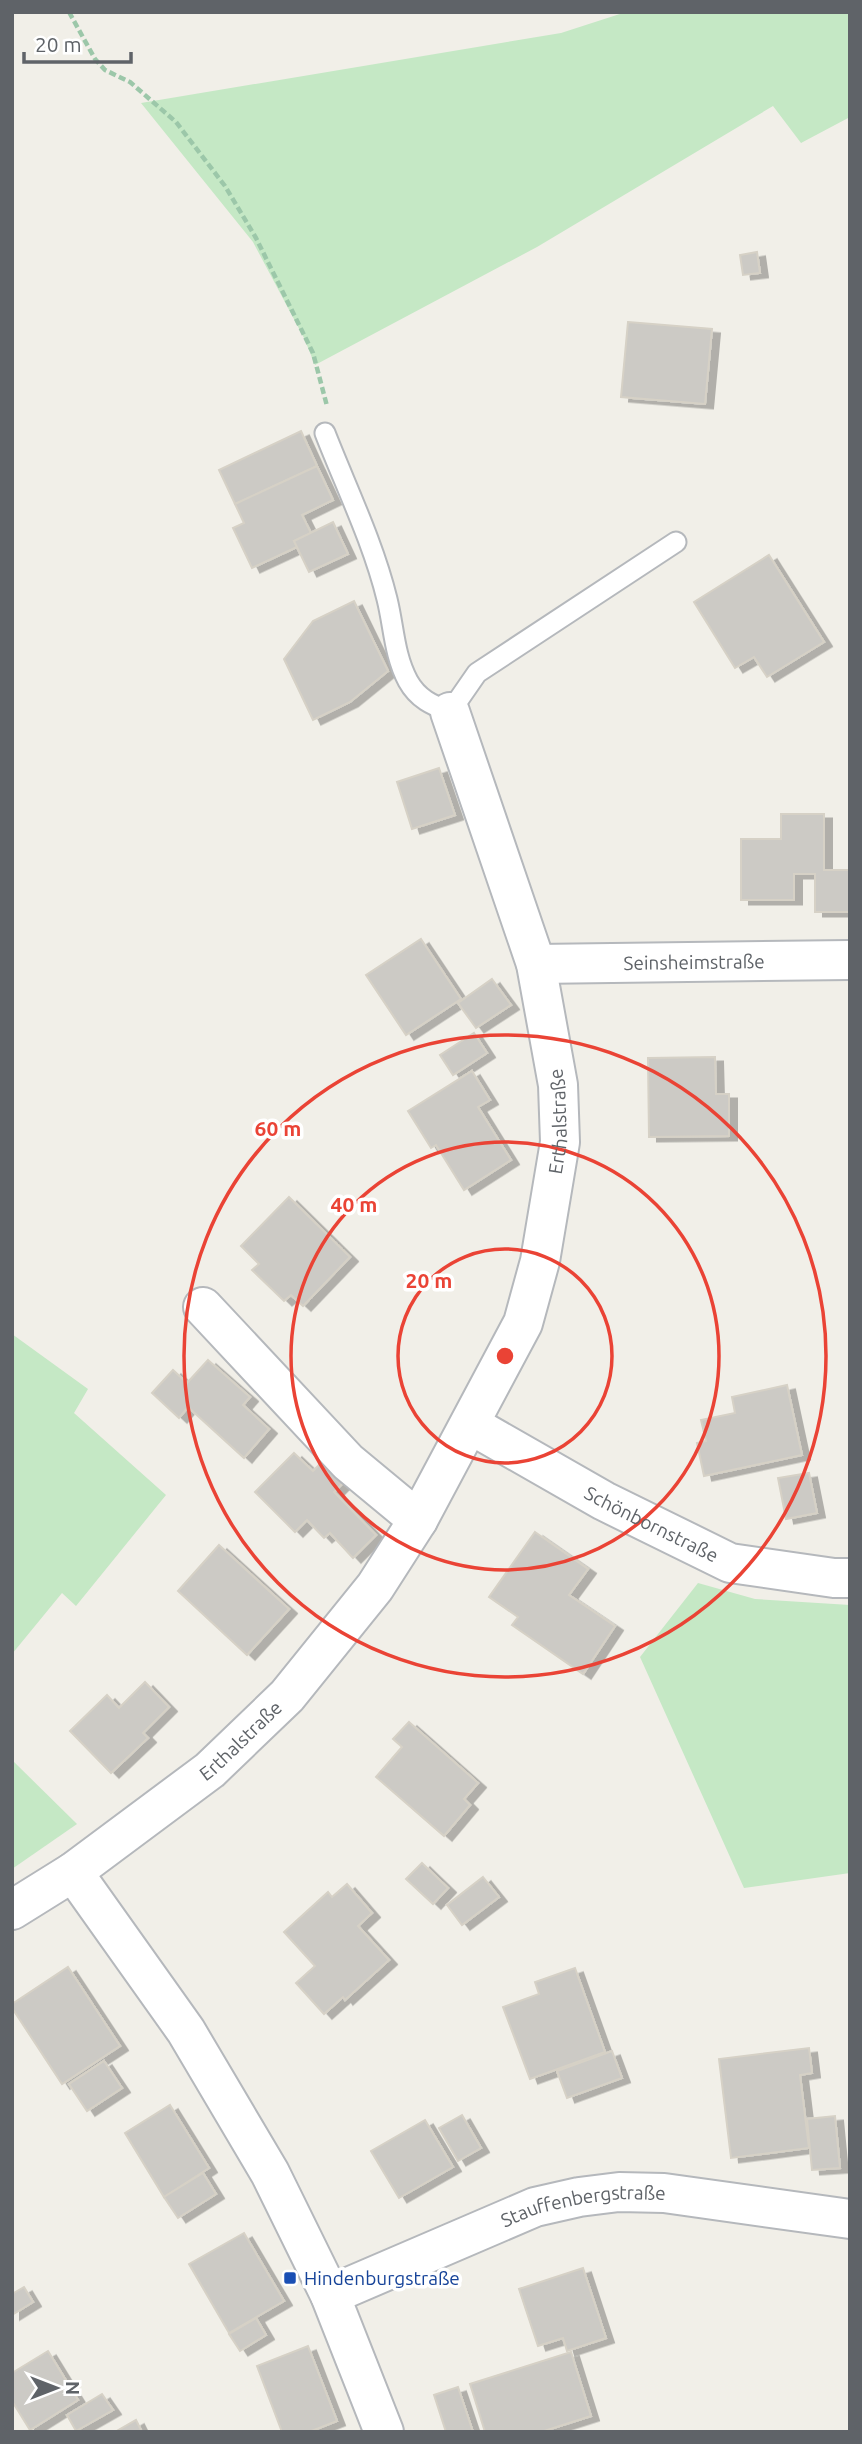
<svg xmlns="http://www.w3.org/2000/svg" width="862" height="2444" font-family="Ubuntu,sans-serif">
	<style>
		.green { fill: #c5e8c5 }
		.building { fill: #cccac5; stroke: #d6d1c6; stroke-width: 2; filter: url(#shadow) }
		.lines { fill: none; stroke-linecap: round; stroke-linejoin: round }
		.lane-casing { stroke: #b5b8bc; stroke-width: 23 }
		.street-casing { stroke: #b5b8bc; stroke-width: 42 }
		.path { stroke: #9cc7a9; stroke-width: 4.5; stroke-dasharray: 7 3.5; stroke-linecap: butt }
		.lane { stroke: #fff; stroke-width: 19 }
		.street { stroke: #fff; stroke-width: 38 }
		.ring { fill: none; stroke: #ea4335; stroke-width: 3.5 }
		.transit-dot { fill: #1a4fb4; stroke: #fff; stroke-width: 2.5 }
		.labels { text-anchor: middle; stroke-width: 7; stroke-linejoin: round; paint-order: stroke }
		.street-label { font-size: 19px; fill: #5f6368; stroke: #fff }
		.transit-label { font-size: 19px; fill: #164399; stroke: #fff; text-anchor: start }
		.centre { fill: #ea4335; stroke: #fff; stroke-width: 3.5 }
		.ring-label { font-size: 21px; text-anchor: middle; font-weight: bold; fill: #ea4335; stroke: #fff; stroke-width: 7; stroke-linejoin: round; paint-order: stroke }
	</style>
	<defs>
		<filter id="shadow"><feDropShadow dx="8" dy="4.5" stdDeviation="0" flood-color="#0004"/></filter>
	</defs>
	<rect width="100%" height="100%" fill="#f1efe8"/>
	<g class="green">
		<path d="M 626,12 L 850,12 L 850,117 L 801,143 L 773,106 L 537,247 L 315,365 L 304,338 L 253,242 L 141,103 L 561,33 Z"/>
		<path d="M 12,1334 L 88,1389 L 74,1413 L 166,1495 L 76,1606 L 62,1593 L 12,1654 Z"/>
		<path d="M 698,1583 L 755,1599 L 850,1605 L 850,1873 L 744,1888 L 640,1657 Z"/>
		<path d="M 12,1760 L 77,1824 L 12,1869 Z"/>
	</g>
	<g class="building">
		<path d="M 757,252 L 760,273 L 743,275 L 740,255 Z"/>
		<path d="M 628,322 L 712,329 L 705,404 L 621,397 Z"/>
		<path d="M 301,431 L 317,466 L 235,504 L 219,470 Z"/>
		<path d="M 317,466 L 333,500 L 302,515 L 311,533 L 294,541 L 297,547 L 252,568 L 233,528 L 244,523 L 235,504 Z"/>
		<path d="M 333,522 L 348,554 L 309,572 L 294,541 Z"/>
		<path d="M 769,555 L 824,642 L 767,677 L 754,657 L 735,668 L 694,602 Z"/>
		<path d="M 354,601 L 388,671 L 350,702 L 313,720 L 284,659 L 313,621 Z"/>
		<path d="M 439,768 L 455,815 L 412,829 L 397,782 Z"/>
		<path d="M 781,814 L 824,814 L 824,870 L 850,870 L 850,912 L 815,912 L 815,874 L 794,874 L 794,900 L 741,900 L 741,839 L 781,839 Z"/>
		<path d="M 421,939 L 461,999 L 406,1035 L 366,975 Z"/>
		<path d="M 492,979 L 511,1005 L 476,1028 L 458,1003 Z"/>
		<path d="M 474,1033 L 487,1053 L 453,1075 L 440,1055 Z"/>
		<path d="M 715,1057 L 716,1094 L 729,1094 L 729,1136 L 649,1137 L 648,1058 Z"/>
		<path d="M 472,1071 L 490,1100 L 478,1107 L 511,1160 L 464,1190 L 436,1145 L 431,1148 L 408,1111 Z"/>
		<path d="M 289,1197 L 350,1257 L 303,1306 L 291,1295 L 284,1301 L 252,1270 L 259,1264 L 241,1246 Z"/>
		<path d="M 208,1360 L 250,1397 L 243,1405 L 269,1429 L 244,1458 L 188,1407 L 179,1418 L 152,1393 L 173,1370 L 187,1383 Z"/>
		<path d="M 787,1385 L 802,1455 L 704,1476 L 697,1443 L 706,1441 L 701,1420 L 735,1413 L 732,1397 Z"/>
		<path d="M 294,1453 L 313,1471 L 325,1459 L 346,1480 L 334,1492 L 376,1535 L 353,1558 L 330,1533 L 324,1538 L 307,1520 L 295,1532 L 255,1492 Z"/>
		<path d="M 809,1473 L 817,1513 L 786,1519 L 778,1478 Z"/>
		<path d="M 535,1532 L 588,1569 L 569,1595 L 615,1626 L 583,1674 L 512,1625 L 518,1617 L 489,1597 Z"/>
		<path d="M 219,1545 L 289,1609 L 247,1655 L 178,1591 Z"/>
		<path d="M 145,1682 L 169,1707 L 143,1733 L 148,1738 L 111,1773 L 70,1731 L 107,1695 L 119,1708 Z"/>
		<path d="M 409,1722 L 478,1783 L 464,1799 L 470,1805 L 444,1836 L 376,1777 L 402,1747 L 393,1739 Z"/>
		<path d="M 422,1863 L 448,1888 L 433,1904 L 406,1879 Z"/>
		<path d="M 483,1877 L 499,1897 L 462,1925 L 447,1905 Z"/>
		<path d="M 347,1884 L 372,1913 L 358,1926 L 389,1960 L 345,2000 L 343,1997 L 324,2014 L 296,1983 L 315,1966 L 284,1932 L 328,1892 L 332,1897 Z"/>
		<path d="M 68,1967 L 120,2046 L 62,2084 L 12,2008 L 12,2004 Z"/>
		<path d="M 575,1968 L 605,2052 L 530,2079 L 503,2007 L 539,1994 L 535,1982 Z"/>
		<path d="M 809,2048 L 812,2073 L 800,2075 L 809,2148 L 731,2158 L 719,2059 Z"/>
		<path d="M 612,2051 L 622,2078 L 567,2098 L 557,2071 Z"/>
		<path d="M 104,2061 L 122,2088 L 87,2111 L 69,2084 Z"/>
		<path d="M 170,2105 L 209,2168 L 164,2197 L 125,2133 Z"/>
		<path d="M 462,2115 L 481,2148 L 458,2161 L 439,2128 Z"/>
		<path d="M 835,2116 L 840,2168 L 812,2170 L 807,2119 Z"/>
		<path d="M 425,2120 L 453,2167 L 399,2198 L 371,2151 Z"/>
		<path d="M 203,2173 L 216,2194 L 178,2218 L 164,2197 Z"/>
		<path d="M 244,2233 L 284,2301 L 229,2333 L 189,2264 Z"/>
		<path d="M 583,2268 L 606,2338 L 567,2351 L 563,2338 L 538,2346 L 519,2289 Z"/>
		<path d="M 24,2287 L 33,2302 L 12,2315 L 12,2294 Z"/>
		<path d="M 256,2318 L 266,2335 L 240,2351 L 229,2334 Z"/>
		<path d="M 308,2346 L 337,2421 L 309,2432 L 282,2432 L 257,2366 Z"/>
		<path d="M 48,2351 L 78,2400 L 30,2430 L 12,2401 L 12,2373 Z"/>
		<path d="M 571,2352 L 591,2416 L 541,2432 L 485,2432 L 470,2384 Z"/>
		<path d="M 458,2387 L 473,2432 L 446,2432 L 434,2395 Z"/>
		<path d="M 102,2394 L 113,2410 L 76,2431 L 67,2415 Z"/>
		<path d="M 136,2420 L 142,2432 L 115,2432 Z"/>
	</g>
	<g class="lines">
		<defs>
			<path id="lane" d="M 325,433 C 346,487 373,542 387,599 C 394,627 394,655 408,681 C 418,699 432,705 450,712 L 477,673 L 676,542"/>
			<g id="street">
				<path id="s1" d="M 536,964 L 850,960"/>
				<path d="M 203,1307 L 348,1462 L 418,1520"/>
				<path id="s2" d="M 471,1425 L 604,1501 L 730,1563 L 834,1578 L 850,1578"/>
				<path d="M 73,1872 L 186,2031 L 270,2173 L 330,2295 L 384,2432"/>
				<path id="s3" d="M 12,1910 L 73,1872 L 210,1770 L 287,1696 L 375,1587 L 418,1520 L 523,1323 L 540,1261 L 560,1142 L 558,1085 L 536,964 L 450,712"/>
				<path id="s4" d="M 330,2295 L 535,2207 L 579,2197 L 619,2192 L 664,2193 L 850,2219"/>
			</g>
		</defs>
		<use href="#lane" class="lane-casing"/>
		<use href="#street" class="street-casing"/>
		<path class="path" d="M 69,12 L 95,59 L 105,70 L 130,82 L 176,122 L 225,186 L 256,238 L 313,353 L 327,406"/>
		<use href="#lane" class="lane"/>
		<use href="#street" class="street"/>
	</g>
	<g class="ring">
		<circle cx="505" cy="1356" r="107"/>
		<circle cx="505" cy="1356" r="214"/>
		<circle cx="505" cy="1356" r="321"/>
	</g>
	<rect class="transit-dot" x="283" y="2271" width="14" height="14" rx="3.5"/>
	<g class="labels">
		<g class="street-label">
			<text dy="7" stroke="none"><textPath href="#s1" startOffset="158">Seinsheimstraße</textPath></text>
			<text dy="7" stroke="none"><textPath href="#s3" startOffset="998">Erthalstraße</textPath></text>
			<text dy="7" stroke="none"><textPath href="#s2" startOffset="206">Schönbornstraße</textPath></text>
			<text dy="7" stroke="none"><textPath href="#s3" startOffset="285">Erthalstraße</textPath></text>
			<text dy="7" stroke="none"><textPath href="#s4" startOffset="271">Stauffenbergstraße</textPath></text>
		</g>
		<g class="transit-label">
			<text x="304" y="2285">Hindenburgstraße</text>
		</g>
	</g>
	<circle cx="505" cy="1356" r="10" class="centre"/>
	<g class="ring-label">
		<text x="278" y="1136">60 m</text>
		<text x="354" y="1212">40 m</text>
		<text x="429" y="1288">20 m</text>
	</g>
	<rect width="862" height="2444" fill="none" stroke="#5f6368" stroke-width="28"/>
	<g transform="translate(56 2388) rotate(90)" stroke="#ffffff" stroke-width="5" paint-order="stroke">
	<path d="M0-5L12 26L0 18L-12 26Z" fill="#5f6368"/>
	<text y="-10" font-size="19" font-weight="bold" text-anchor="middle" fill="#5f6368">N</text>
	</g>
	<path d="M24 52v10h107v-10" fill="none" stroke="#5f6368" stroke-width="3.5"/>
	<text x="35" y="52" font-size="21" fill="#5f6368" stroke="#ffffff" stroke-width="5" paint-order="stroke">20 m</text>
</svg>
